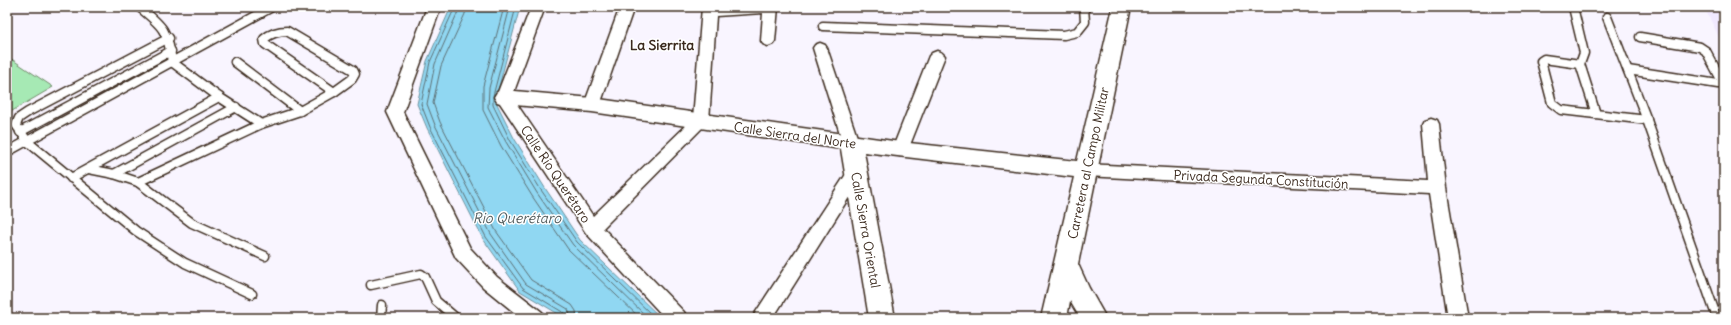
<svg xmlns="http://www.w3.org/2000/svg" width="1731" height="325" font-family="Delius,sans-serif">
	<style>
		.built { fill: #f1e9ff }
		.green { fill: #a6e9b4; stroke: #708a69 }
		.water { fill: #90d7f2; stroke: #6e929d }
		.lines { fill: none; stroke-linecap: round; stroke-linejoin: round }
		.shore { stroke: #5d6f73; stroke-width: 1 }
		.lane-casing { stroke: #3b2a1e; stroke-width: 11 }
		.street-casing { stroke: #3b2a1e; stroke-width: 3 }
		.secondary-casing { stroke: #3b2a1e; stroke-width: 3 }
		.lane { stroke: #fff; stroke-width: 8 }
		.street { fill: #fff; fill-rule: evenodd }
		.secondary { fill: #fff; fill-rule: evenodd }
		.labels { text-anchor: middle; stroke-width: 3; stroke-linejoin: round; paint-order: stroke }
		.street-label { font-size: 13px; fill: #3b2a1e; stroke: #fff }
		.neighbourhood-label { font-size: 14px; font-weight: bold; fill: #3b2a1e; stroke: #fff }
		.water-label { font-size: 14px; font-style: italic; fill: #545e5e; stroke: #fff }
	</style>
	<rect width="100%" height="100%" fill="#f9f5ff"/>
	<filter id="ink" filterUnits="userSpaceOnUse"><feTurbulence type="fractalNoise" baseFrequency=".025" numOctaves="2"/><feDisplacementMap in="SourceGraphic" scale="8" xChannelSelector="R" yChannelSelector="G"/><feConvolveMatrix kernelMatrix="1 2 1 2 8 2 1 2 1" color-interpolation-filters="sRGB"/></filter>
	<g filter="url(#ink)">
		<path class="built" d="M 1704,7 L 1724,7 L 1724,47 Z"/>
		<path class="green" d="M 7,56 L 53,87 L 7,114 Z"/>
		<path class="water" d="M 451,7 L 520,7 L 498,90 L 497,104 L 514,138 L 545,188 L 580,240 L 661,318 L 565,318 L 520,291 L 483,239 L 427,128 L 417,104 L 427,61 Z"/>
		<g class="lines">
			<g class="shore">
				<path d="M 455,7 L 430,62 L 421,104 L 430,127 L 486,237 L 523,288 L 564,313 L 566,318"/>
				<path d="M 460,7 L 435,64 L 427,104 L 435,125 L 491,234 L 526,284 L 568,309 L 571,318"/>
				<path d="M 466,7 L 465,14 L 441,66 L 433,103 L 440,122 L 496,231 L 531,280 L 572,305 L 576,311 L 577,318"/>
				<path d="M 504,7 L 483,86 L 483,110 L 501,146 L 532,196 L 568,249 L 640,318"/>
				<path d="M 510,7 L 489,88 L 488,107 L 506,142 L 537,193 L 573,245 L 648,318"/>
				<path d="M 493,96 L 516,7"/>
				<path d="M 493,98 L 493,105 L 510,140 L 541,190 L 577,242 L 655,318"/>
			</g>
			<defs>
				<g id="lane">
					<path d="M 139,7 C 163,26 168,31 172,62 L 219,97 L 261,124"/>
					<path d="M 1573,7 L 1584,53 L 1580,64"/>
					<path d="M 1607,17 L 1647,120 L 1717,318"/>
					<path d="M 823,26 L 1064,35 L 1077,32 L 1085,22 L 1084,7"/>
					<path d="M 287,31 L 353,70 L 355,74 L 352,79 L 334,92 L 265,44 L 264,39 C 271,33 278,31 287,31 Z"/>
					<path d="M 169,38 L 28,112 L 19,118 L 16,125 L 28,142 L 136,231 L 185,263 L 252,294"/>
					<path d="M 235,62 L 300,111"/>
					<path d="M 1628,70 L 1718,84 L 1723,83 L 1706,51 L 1700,47 L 1640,37"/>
					<path d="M 1596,114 L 1580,64 L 1544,59 L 1541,61 L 1552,103 L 1561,110 L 1647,120"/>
					<path d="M 20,132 L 171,51"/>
					<path d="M 7,152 L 272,7"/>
					<path d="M 89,169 L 114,174 L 138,182 L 192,223 L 265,256"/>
					<path d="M 114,174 L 236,107"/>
					<path d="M 71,178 L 219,97"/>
					<path d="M 138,182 L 261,124 L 300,111 L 334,92"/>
					<path d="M 371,285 L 421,274 L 425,277 L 436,301 L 456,318"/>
					<path d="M 381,318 L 382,305"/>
				</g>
				<g id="street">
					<path d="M 427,7 L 441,7 L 403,112 L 470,248 L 497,277 L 542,312 L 545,318 L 521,318 L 483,287 L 456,258 L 387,112 Z"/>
					<path d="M 531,7 L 545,7 L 512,97 L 593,216 L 693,119 L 702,7 L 778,7 L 775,41 L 773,44 L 768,46 L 763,44 L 761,41 L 763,13 L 716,16 L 709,121 L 603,228 L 684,312 L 687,318 L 665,318 L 586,233 L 496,97 Z"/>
					<path d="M 620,7 L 634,7 L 600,105 L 598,109 L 592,110 L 586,109 L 584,105 Z"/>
					<path d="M 820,43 L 825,45 L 827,48 L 859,143 L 857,147 L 851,149 L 845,147 L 843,143 L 813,48 L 815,45 Z"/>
					<path d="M 937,51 L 942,53 L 945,56 L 908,150 L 906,154 L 900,156 L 894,154 L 892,150 L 929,56 L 932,53 Z"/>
					<path d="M 1431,118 L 1437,120 L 1439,124 L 1446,188 L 1468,318 L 1448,318 L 1429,194 L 1086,176 L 1080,174 L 1077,170 L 1080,166 L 1086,164 L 1428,181 L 1423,124 L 1425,120 Z"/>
					<path d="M 856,166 L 862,168 L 865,172 L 773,318 L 752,318 L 850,168 Z"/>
				</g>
				<path id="secondary" d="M 1113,7 L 1131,7 L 1078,264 L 1089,288 L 1106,318 L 1080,318 L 1070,301 L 1067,318 L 1041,318 L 1074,177 L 864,152 L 895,318 L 869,318 L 841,149 L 592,112 L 504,104 L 497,102 L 494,97 L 497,92 L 504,90 L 592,98 L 900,142 L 1077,161 Z"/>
			</defs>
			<use href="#lane" class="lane-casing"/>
			<use href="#street" class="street-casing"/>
			<use href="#secondary" class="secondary-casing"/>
			<use href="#lane" class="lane"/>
			<use href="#street" class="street"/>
			<use href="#secondary" class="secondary"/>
		</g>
	</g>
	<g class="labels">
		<g class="street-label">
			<text transform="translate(795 135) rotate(8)" y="5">Calle Sierra del Norte</text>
			<text transform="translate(1088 163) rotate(-78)" y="5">Carretera al Campo Militar</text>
			<text transform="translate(556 174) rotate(56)" y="5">Calle Río Querétaro</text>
			<text transform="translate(1261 179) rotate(3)" y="5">Privada Segunda Constitución</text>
			<text transform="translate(866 230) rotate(80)" y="5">Calle Sierra Oriental</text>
		</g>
		<g class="neighbourhood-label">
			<text x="662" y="50">La Sierrita</text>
		</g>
		<g class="water-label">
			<text x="517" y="223">Rio Querétaro</text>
		</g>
	</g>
	<rect width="1731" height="325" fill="none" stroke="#fff" stroke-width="24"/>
	<rect x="12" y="12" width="1707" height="301" fill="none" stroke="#3b2a1e" stroke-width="1.5" filter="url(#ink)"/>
</svg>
